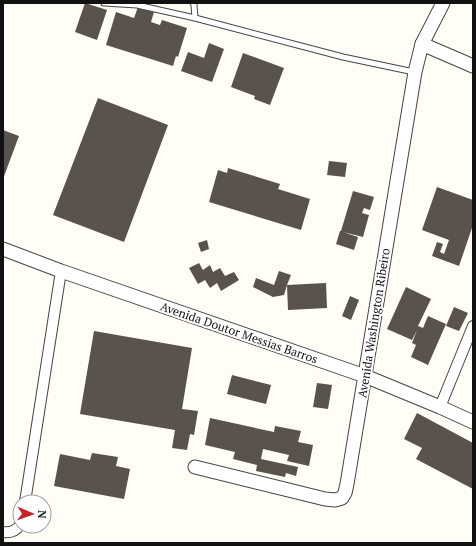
<svg xmlns="http://www.w3.org/2000/svg" width="476" height="546" font-family="'PT Serif',serif">
	<style>
		.building { fill: #5a524d }
		.lines { fill: none; stroke-linecap: round; stroke-linejoin: round }
		.service-casing { stroke: #444; stroke-width: 7 }
		.minor-casing { stroke: #444; stroke-width: 12 }
		.tertiary-casing { stroke: #444; stroke-width: 15 }
		.service { stroke: #fff; stroke-width: 5 }
		.minor { stroke: #fff; stroke-width: 10 }
		.tertiary { stroke: #fff; stroke-width: 13 }
		.labels { text-anchor: middle; stroke-width: 4; stroke-linejoin: round; paint-order: stroke }
		.street-label { font-size: 12px; fill: #111; stroke: #fff }
	</style>
	<rect width="100%" height="100%" fill="#fffdf5"/>
	<g class="building">
		<path d="M 85,3 L 107,10 L 97,40 L 75,32 Z"/>
		<path d="M 138,7 L 154,12 L 151,22 L 160,25 L 162,20 L 187,28 L 178,57 L 176,56 L 173,66 L 106,45 L 116,12 L 134,18 Z"/>
		<path d="M 209,43 L 224,49 L 212,82 L 181,71 L 188,52 L 204,58 Z"/>
		<path d="M 243,53 L 284,68 L 270,105 L 254,99 L 255,96 L 231,87 Z"/>
		<path d="M 98,98 L 168,125 L 124,242 L 53,215 Z"/>
		<path d="M 3,130 L 19,136 L 3,179 Z"/>
		<path d="M 329,161 L 347,163 L 345,177 L 327,175 Z"/>
		<path d="M 228,168 L 280,184 L 278,189 L 310,199 L 301,230 L 209,202 L 218,170 L 227,173 Z"/>
		<path d="M 437,187 L 473,200 L 473,225 L 459,266 L 432,256 L 437,242 L 443,244 L 440,252 L 444,254 L 449,240 L 422,230 Z"/>
		<path d="M 353,191 L 374,197 L 370,210 L 364,208 L 362,213 L 369,215 L 363,237 L 343,232 L 358,237 L 354,250 L 336,244 L 340,231 L 341,231 Z"/>
		<path d="M 207,240 L 209,249 L 201,252 L 198,243 Z"/>
		<path d="M 199,263 L 203,270 L 210,265 L 213,272 L 220,268 L 225,276 L 234,272 L 239,280 L 221,291 L 217,283 L 210,288 L 205,280 L 198,284 L 189,268 Z"/>
		<path d="M 279,271 L 291,275 L 287,285 L 284,295 L 273,297 L 253,287 L 256,278 L 274,285 Z"/>
		<path d="M 326,283 L 327,308 L 288,310 L 287,285 Z"/>
		<path d="M 406,287 L 431,299 L 418,326 L 423,328 L 428,316 L 446,324 L 428,365 L 411,357 L 416,345 L 412,343 L 417,330 L 412,340 L 387,329 Z"/>
		<path d="M 350,296 L 359,300 L 351,320 L 342,316 Z"/>
		<path d="M 454,307 L 468,313 L 459,331 L 446,326 Z"/>
		<path d="M 94,331 L 192,348 L 182,409 L 198,411 L 194,435 L 190,434 L 187,450 L 172,448 L 175,430 L 80,414 Z"/>
		<path d="M 232,375 L 271,385 L 266,404 L 227,394 Z"/>
		<path d="M 317,383 L 332,385 L 328,409 L 313,407 Z"/>
		<path d="M 417,413 L 473,443 L 473,489 L 416,459 L 422,448 L 404,439 Z"/>
		<path d="M 210,418 L 274,432 L 275,426 L 301,431 L 298,442 L 313,445 L 309,466 L 287,461 L 289,455 L 263,449 L 261,459 L 298,467 L 296,476 L 286,473 L 285,477 L 256,471 L 257,465 L 233,459 L 235,452 L 205,445 Z"/>
		<path d="M 92,453 L 118,457 L 116,466 L 130,469 L 124,499 L 54,486 L 60,454 L 90,460 Z"/>
	</g>
	<g class="lines">
		<defs>
			<g id="service">
				<path d="M 104,3 L 137,5 L 195,18 L 343,57 L 414,72"/>
				<path d="M 193,3 L 194,5 L 195,18"/>
			</g>
			<g id="minor">
				<path d="M 440,407 L 473,326"/>
				<path d="M 25,502 L 61,271"/>
				<path d="M 3,532 C 10,533 16,531 20,525"/>
			</g>
			<g id="tertiary">
				<path d="M 422,44 L 473,66"/>
				<path d="M 3,249 L 61,271 L 365,376 L 440,407 L 473,422"/>
				<path d="M 195,467 L 325,499 L 335,500 L 342,498 L 345,493 L 347,484 L 415,72 L 422,44 L 443,3"/>
			</g>
		</defs>
		<use href="#service" class="service-casing"/>
		<use href="#minor" class="minor-casing"/>
		<use href="#tertiary" class="tertiary-casing"/>
		<use href="#service" class="service"/>
		<use href="#minor" class="minor"/>
		<use href="#tertiary" class="tertiary"/>
	</g>
	<g class="labels">
		<g class="street-label">
			<text transform="translate(374 323) rotate(-81)" y="4">Avenida Washington Ribeiro</text>
			<text transform="translate(239 333) rotate(19)" y="4">Avenida Doutor Messias Barros</text>
		</g>
	</g>
	<rect width="476" height="546" fill="none" stroke="#111111" stroke-width="8"/>
	<g transform="translate(32 514) rotate(92)"><circle r="19" fill="#ffffff" stroke="#a0a0a0"/>
	<path d="M0-3L7 15L0 10L-7 15Z" fill="#c4262e"/>
	<text y="-6" font-size="11" font-weight="bold" text-anchor="middle" fill="#111111">N</text>
	</g>
</svg>
